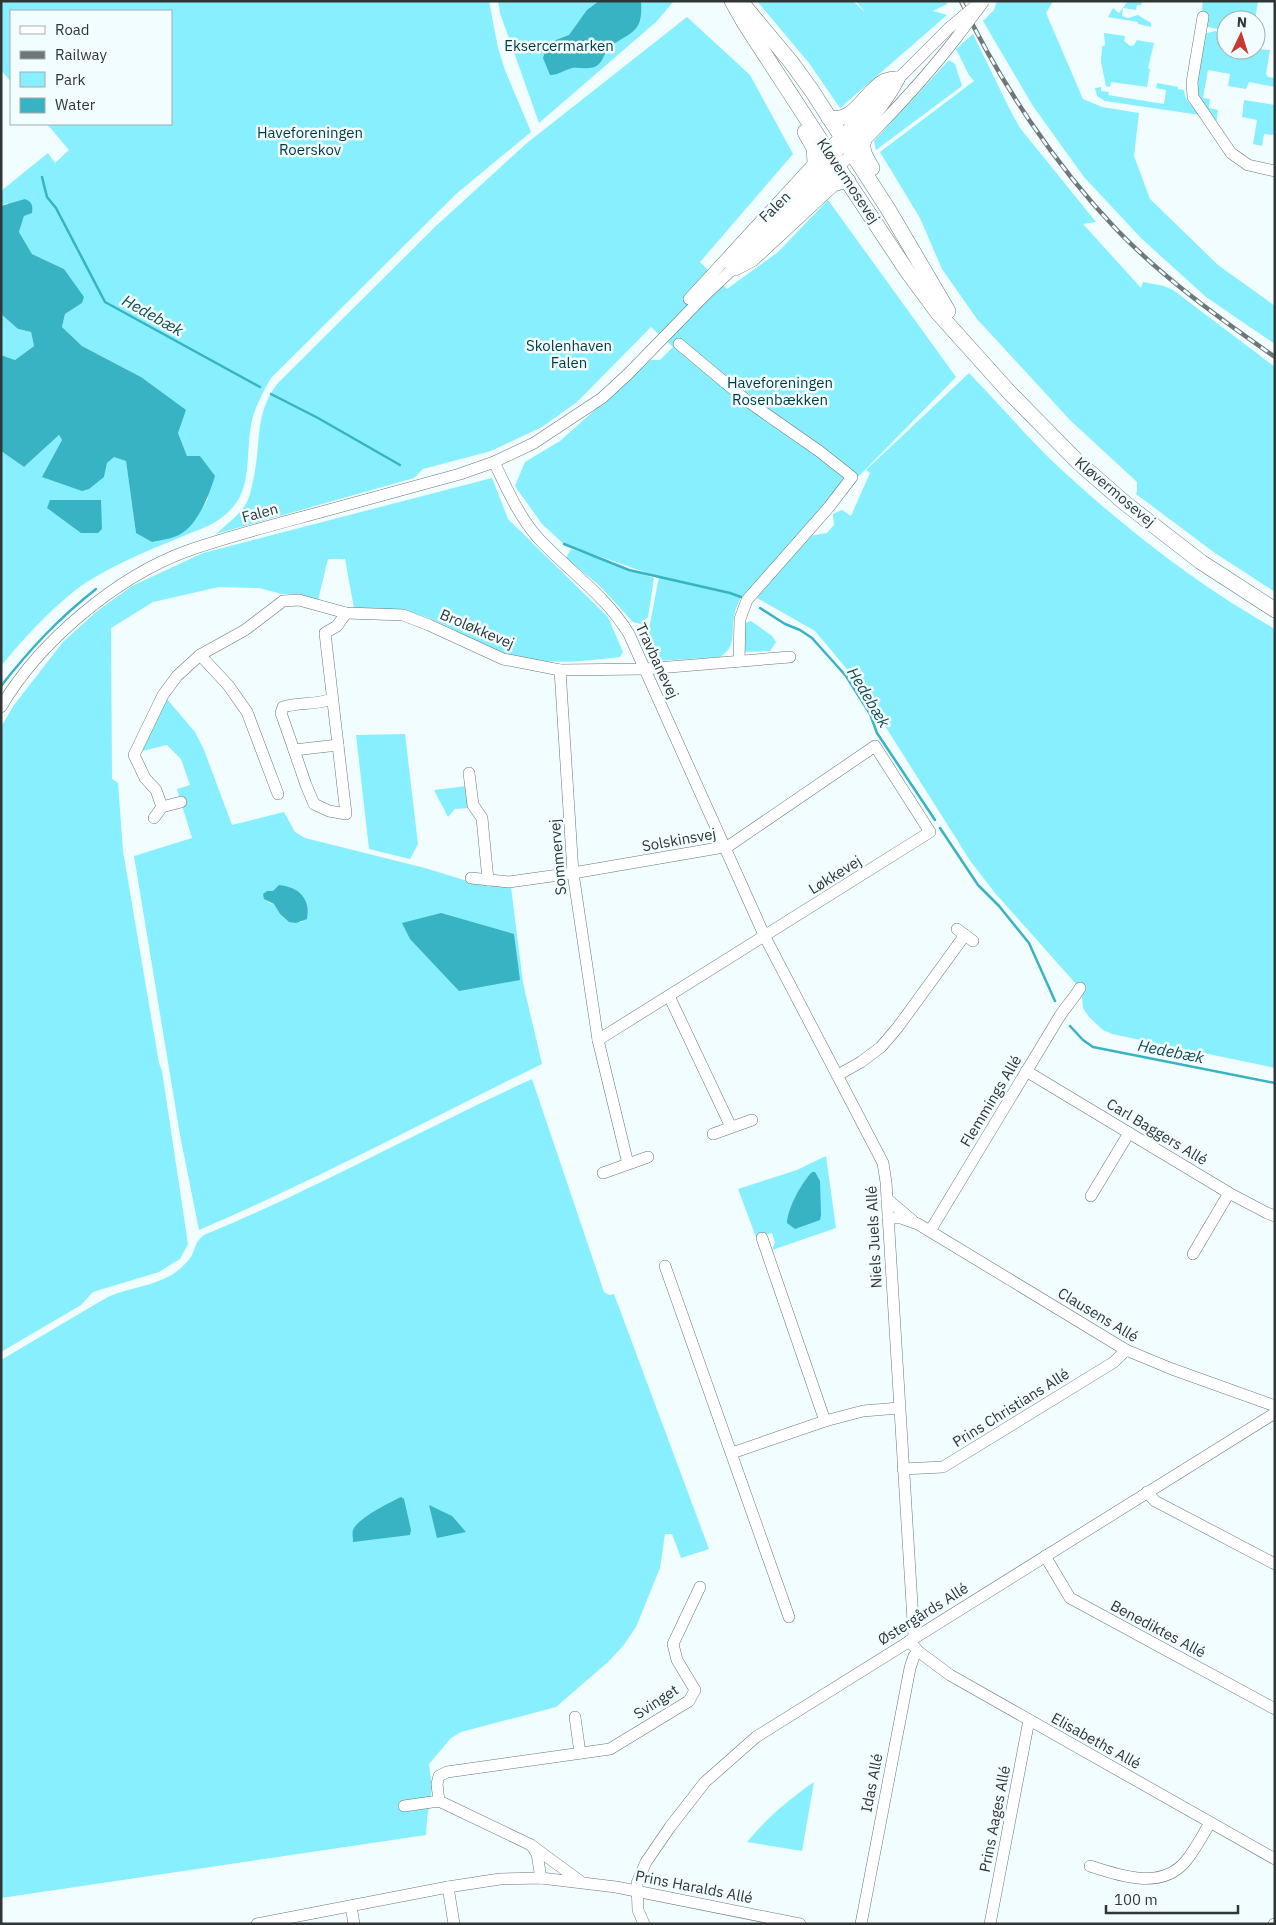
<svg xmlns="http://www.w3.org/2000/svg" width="1276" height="1925" font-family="'IBM Plex Sans',sans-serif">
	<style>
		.green { fill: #88effe; fill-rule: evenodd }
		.water { fill: #37b3c3 }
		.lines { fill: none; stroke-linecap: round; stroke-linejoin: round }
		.stream { stroke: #37b3c3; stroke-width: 2.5 }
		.minor-casing { stroke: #6a7779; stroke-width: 12 }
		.major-casing { stroke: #6a7779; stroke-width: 16 }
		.minor { stroke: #fff; stroke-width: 11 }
		.major { stroke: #fff; stroke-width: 15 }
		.rail-casing { stroke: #707779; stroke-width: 4.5 }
		.rail { stroke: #f1fdff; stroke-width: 2.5; stroke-dasharray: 8; stroke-linecap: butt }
		.minor-bridge-casing { stroke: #6a7779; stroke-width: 12; stroke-linecap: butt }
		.minor-bridge { stroke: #fff; stroke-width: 11 }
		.labels { text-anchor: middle; stroke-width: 5; stroke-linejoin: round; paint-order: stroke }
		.park-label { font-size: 15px; fill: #003a41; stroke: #f1fdff }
		.street-label { font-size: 15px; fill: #303536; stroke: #f1fdff }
		.water-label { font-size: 16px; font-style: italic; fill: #174b52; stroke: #f1fdff }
	</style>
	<rect width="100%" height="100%" fill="#f1fdff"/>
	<g class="green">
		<path d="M 1,1 L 489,1 L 498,48 L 505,70 L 531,132 L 456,194 L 271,378 C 263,392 256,405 252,420 C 243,464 258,499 210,525 C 167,543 109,564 73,592 C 46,614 23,639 1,666 L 1,451 L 24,467 L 59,435 L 62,440 L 56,455 L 104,477 L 107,463 L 114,456 L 126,460 L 136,533 L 179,535 L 193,522 L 208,499 L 200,456 L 187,456 L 178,433 L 141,377 L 82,346 L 62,327 L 65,314 L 82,303 L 64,269 L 32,254 L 19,232 L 24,216 L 7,203 L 1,206 L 1,191 L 48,153 L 55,163 L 69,150 L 47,124 L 171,124 L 171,11 L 11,11 L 11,82 L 1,70 Z"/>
		<path d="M 498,1 L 674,1 L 656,22 L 539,123 L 500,13 Z"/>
		<path d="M 757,1 L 853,1 L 865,12 L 856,1 L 946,1 L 947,4 L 933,11 L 947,15 L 840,108 L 809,63 Z"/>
		<path d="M 997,1 L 1053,1 L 1046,13 L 1083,99 L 1102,107 L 1139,113 L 1134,156 L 1150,199 L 1218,265 L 1275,306 L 1275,344 L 1206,297 L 1142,239 L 1084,177 L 1033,106 L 983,21 L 994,10 Z"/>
		<path d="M 1128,1 L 1142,1 L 1141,5 L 1137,5 L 1136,10 L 1123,8 L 1122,16 L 1128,18 L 1138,15 L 1151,23 L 1151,27 L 1138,24 L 1138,22 L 1108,17 L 1113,8 L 1119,13 Z"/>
		<path d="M 1203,1 L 1258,2 L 1255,20 L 1226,20 L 1226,31 L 1204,26 L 1201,14 Z"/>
		<path d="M 687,17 L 750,75 L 793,154 L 700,262 L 727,289 L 778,252 L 828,200 L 956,377 L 859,476 L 753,600 L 741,597 C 738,603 735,610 734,616 C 731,634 737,646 720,657 L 658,661 L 645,646 L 645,635 L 649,629 L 659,577 L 564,544 L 542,524 L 515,486 L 525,462 L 560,441 L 651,360 L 660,360 L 673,347 L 651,327 L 577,402 L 542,427 L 491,451 L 423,469 L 414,478 L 216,534 C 226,525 239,515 246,504 C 250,497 251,489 253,481 C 262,445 253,413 279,382 L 436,226 L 527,143 Z"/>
		<path d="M 1215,31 L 1226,33 L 1226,50 L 1256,50 L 1256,49 L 1270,50 L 1266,74 L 1268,77 L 1275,78 L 1275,87 L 1249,82 L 1246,89 L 1228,86 L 1230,74 L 1208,70 L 1203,98 L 1210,99 L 1209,108 L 1218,110 L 1216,125 L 1196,96 L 1203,34 Z"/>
		<path d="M 1104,33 L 1125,36 L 1124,41 L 1130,46 L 1134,45 L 1137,40 L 1154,43 L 1148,68 L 1150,69 L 1147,87 L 1111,82 L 1110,87 L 1106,86 L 1101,62 L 1102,47 L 1105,45 Z"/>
		<path d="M 973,34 L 1010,110 L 1020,128 L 1096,222 L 1083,224 L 1141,288 L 1143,282 L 1164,286 L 1173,290 L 1275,367 L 1275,592 L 1215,553 L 1136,494 L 1137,492 L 1137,482 L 1070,420 L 977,319 L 942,269 L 920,218 L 880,152 L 974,81 L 969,75 L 956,49 Z"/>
		<path d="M 949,60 L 955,64 L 962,86 L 876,150 L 874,141 Z"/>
		<path d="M 1157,83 L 1178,87 L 1178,89 L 1184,90 C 1185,102 1193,106 1200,115 L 1105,101 L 1097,96 L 1095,88 L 1101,87 L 1101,91 L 1109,92 L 1108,95 L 1164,104 L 1166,90 L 1156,88 Z"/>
		<path d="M 1244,100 L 1275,105 L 1275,134 L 1274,135 L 1264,134 L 1262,146 L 1253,144 L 1257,120 L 1242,117 Z"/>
		<path d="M 1,314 L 18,329 L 31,332 L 34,346 L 15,360 L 1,355 Z"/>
		<path d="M 969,373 C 996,401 1022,431 1050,459 C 1118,523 1194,583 1275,629 L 1275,1068 L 1112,1034 L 1103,1030 L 1089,1017 L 1083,1008 L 1082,996 L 1077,985 L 995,893 L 971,862 L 856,680 L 815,631 L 757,598 L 810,536 L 827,533 L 834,525 L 833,514 L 842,510 L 851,516 L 870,473 L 866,470 Z"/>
		<path d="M 492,478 L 508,519 L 608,617 L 623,652 L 620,657 C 586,661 555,665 521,658 C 487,650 460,631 429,618 C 405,609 380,609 354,608 L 345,559 L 328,559 L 318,600 L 297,594 L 282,594 L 259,588 L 219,587 L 153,602 L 111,628 L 112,779 L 118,783 L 123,851 L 159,1063 L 162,1071 L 188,1244 L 180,1259 L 159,1272 L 93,1292 L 81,1305 L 1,1352 L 1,727 L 14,705 L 63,642 L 96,612 L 132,586 L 203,553 Z"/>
		<path d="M 571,549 L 654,578 L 648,617 L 641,624 L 633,622 L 600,586 L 566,558 Z"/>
		<path d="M 751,621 L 772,636 L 776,642 L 770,651 L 745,652 L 743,644 L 745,623 Z"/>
		<path d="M 166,698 L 195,732 L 204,750 L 232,825 L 284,812 L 295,832 L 305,838 L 425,868 L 474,883 L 511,887 L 523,983 L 542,1064 C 428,1120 316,1180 199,1230 L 180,1135 L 134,856 L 192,838 L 177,789 L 190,785 L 181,759 L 167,745 L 139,752 ZM 266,891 L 273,891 L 303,922 L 289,922 L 280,914 L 274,904 L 268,903 Z"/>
		<path d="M 405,734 L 418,844 L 410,859 L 369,849 L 356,735 Z"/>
		<path d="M 467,786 L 470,808 L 455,809 L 448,817 L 434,790 Z"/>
		<path d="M 532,1079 L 604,1292 L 609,1295 L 614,1294 L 709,1549 L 681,1558 L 672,1534 L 665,1534 L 660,1568 L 636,1627 L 623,1646 L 608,1662 L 556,1707 L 461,1732 L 451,1738 L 429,1764 L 432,1788 L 427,1819 L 426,1835 L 1,1898 L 1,1360 L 106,1298 C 128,1287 155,1287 176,1272 C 182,1267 188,1262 192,1255 C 196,1246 196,1241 204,1235 C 316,1189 422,1129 532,1079 Z"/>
		<path d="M 826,1156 L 836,1228 L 772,1250 L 775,1242 L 772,1233 L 756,1237 L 738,1189 L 797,1170 Z"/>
		<path d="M 814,1782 L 802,1851 L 747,1842 C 767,1818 788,1800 814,1782 Z"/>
	</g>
	<g class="water">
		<path d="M 599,1 L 641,1 C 643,31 634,31 612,45 C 605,50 604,59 599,64 C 591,71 581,67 572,68 C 564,70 559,75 550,75 L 543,58 L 546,49 L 556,40 L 569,35 L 587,10 Z"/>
		<path d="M 25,199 C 32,202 33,205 32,213 L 24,216 L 19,232 L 32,254 L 64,269 L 84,297 L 82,303 L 65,314 L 62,327 L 82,346 L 141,377 L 186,410 L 178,433 L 187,456 L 200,456 L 215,476 C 209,495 198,525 179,535 C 171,539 160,540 152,542 L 136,533 L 126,461 L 114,457 L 107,463 L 104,477 L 89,489 L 82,491 L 42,477 L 62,440 L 59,435 L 24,467 L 1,451 L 1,355 L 15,360 L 34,346 L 31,332 L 18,329 L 1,314 L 1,206 Z"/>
		<path d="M 50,500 L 101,500 L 102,529 L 98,533 L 81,533 L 47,508 Z"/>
		<path d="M 279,885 C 299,887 311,899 307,919 L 296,923 L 289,922 L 280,914 L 274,904 L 264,899 L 263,894 L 267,891 L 273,891 Z"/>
		<path d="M 441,913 L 514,934 L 520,980 L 459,991 L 410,939 L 402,923 Z"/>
		<path d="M 812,1172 L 815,1172 L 820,1181 L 821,1215 L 820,1220 L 795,1229 L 787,1223 C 787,1209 802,1182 812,1172 Z"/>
		<path d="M 401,1497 L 404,1499 L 411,1530 L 410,1535 L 353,1542 C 353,1538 352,1534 353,1530 C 358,1518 389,1503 401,1497 Z"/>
		<path d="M 429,1505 L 452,1516 L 466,1532 L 437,1538 Z"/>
	</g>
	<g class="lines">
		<g class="stream">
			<path d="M 42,177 L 47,197 L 56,208 L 105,302 L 260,387"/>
			<path d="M 271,394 L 318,418 L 400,465"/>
			<path d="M 564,544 L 629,570 L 730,593 L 741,597"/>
			<path d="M 760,608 L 785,624 L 800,630 L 812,638 L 846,676 L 870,714 L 877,733 L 935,820"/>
			<path d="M 1,686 C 31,648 58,619 96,589"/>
			<path d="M 940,828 L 978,885 L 999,906 L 1029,943 L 1055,1001"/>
			<path d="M 1070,1026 L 1083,1040 L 1093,1047 L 1275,1083"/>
		</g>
		<defs>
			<g id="minor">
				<path d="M 1203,17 L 1192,82 L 1193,97 L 1231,153 L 1248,165 L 1275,171"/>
				<path d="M 784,220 C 844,162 906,103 957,37"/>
				<path d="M 689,299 L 815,162 L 949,28"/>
				<path d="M 679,344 L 746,400 L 819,451 L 852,477 L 829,507 L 747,600 L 740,619 L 739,661"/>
				<path d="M 494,462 C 507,489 519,517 539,539 C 569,571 606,596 629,634 L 765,937 L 883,1163 L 886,1182 L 914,1637"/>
				<path d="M 200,655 L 228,685 L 247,712 L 278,794"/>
				<path d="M 560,670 L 573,873 L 598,1040"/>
				<path d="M 332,699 C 316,705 299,702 283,707 L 281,713 L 294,750 L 338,745"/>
				<path d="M 1,707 C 39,642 116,577 187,551 C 227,537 269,526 310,515 C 360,501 410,488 460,474 L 494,462 L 534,443 L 602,398 L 628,374 L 706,294 L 738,264"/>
				<path d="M 294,750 L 306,785 L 314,804 L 329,811 L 346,814 L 325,633 L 337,626 L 346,613"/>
				<path d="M 469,773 L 473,805 L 482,818 L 488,880"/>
				<path d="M 162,807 L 156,790 L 145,778 L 134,755 L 163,695 L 177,676 L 200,655 L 245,630 L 283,601 L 299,600 L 346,613 L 403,615 L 429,625 L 503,659 L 560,670 L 645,669 L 790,657"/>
				<path d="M 154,818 L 162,807 L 181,802"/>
				<path d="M 471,878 L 509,882 L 573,873 L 724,847 L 730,845 L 875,746 L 930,832 L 598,1040 L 628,1164"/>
				<path d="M 957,929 L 973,941"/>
				<path d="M 669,996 L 731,1127"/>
				<path d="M 1026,1071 L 1229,1193 L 1267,1213 L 1275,1216"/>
				<path d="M 838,1075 L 861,1062 L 881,1047 L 898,1027 L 965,935"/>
				<path d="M 713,1134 L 752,1120"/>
				<path d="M 603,1173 L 648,1157"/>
				<path d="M 1091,1196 L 1129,1133"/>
				<path d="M 887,1199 L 912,1220"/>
				<path d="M 888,1218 L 901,1218 L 918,1224 L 1126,1350 L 1172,1369 L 1275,1406"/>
				<path d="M 930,1231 L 1058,1019 C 1065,1007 1073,1000 1080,988"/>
				<path d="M 762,1238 L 825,1421"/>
				<path d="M 1193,1254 L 1229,1193"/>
				<path d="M 665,1266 L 789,1617"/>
				<path d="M 732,1453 L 825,1421 L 863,1411 L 899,1408"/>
				<path d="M 903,1469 L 943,1467 L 1114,1362 L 1126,1350"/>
				<path d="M 1147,1492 L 1155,1501 L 1275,1564"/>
				<path d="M 1045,1556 L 1070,1598 L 1275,1709"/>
				<path d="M 909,1641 L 919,1652 L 950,1675 L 1275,1859"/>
				<path d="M 575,1717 L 580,1753"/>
				<path d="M 439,1801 L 437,1784 L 439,1776 L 447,1772 L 610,1749 L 689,1701 L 695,1690 L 677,1660 L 673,1644 L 700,1587"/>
				<path d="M 404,1806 L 439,1801 L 531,1845 L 580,1881"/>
				<path d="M 532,1846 L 537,1854 L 541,1878"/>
				<path d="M 1090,1866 C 1120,1876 1161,1890 1185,1862 C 1195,1850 1202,1836 1210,1823"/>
				<path d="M 448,1887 L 454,1924"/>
				<path d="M 351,1906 L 354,1924"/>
				<path d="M 257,1924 L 448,1887 L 500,1879 L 541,1878 L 616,1887 L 800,1924"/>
				<path d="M 644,1924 L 638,1910 L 637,1883 L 646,1862 L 670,1827 L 705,1782 L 756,1737 L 1275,1413"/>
				<path d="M 861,1924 L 910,1668 L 914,1656 L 919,1652"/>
				<path d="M 990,1924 L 1029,1720"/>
				<path d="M 1274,1924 L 1275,1924"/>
			</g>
			<g id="major">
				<path d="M 732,1 L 745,24 L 838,167 L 907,271 L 938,313 L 1009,392 L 1078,462 L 1126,504 L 1201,562 L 1275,610"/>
				<path d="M 741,2 L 791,62 L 812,91 L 888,209 L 948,311"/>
				<path d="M 829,118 C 856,123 865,91 885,81 C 888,80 893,79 897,79"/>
				<path d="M 805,132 L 814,148 L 815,162"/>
				<path d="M 864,140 C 860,150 867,159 872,168"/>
				<path d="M 846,144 C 866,124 884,104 897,79"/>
				<path d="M 733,268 L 748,246 L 832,158 L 836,151"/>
				<path d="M 735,268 L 752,259 L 833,184 L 843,181 L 848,181"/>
			</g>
		</defs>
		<use href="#minor" class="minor-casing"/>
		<use href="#major" class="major-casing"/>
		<use href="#minor" class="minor"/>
		<use href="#major" class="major"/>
		<defs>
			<path id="rail" d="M 961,1 C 999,81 1055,165 1116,229 C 1163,278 1219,318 1275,357"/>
		</defs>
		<use href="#rail" class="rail-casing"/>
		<use href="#rail" class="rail"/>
		<defs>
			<g id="minor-bridge">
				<path d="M 949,28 L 974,7"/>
				<path d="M 957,37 L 984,1"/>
			</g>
		</defs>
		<use href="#minor-bridge" class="minor-bridge-casing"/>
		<use href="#minor-bridge" class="minor-bridge"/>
	</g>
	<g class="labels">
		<g class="park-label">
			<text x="559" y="51">Eksercermarken</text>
			<text x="310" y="138">Haveforeningen<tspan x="310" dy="17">Roerskov</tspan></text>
			<text x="569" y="351">Skolenhaven<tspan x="569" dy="17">Falen</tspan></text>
			<text x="780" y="388">Haveforeningen<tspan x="780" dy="17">Rosenbækken</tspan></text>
		</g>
		<g class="street-label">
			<text transform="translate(848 181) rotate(56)" y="5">Kløvermosevej</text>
			<text transform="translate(775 207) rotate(-44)" y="5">Falen</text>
			<text transform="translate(1115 492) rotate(40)" y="5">Kløvermosevej</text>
			<text transform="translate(260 513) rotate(-15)" y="5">Falen</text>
			<text transform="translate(477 629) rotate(23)" y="5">Broløkkevej</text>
			<text transform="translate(657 661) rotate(65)" y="5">Travbanevej</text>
			<text transform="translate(679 840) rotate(-10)" y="5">Solskinsvej</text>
			<text transform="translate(558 857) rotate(-95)" y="5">Sommervej</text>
			<text transform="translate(835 875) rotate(-32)" y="5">Løkkevej</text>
			<text transform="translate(991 1101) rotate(-59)" y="5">Flemmings Allé</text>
			<text transform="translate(1157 1132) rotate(31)" y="5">Carl Baggers Allé</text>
			<text transform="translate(874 1237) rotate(-93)" y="5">Niels Juels Allé</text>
			<text transform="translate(1098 1315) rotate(31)" y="5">Clausens Allé</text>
			<text transform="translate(1011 1408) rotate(-32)" y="5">Prins Christians Allé</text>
			<text transform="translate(923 1614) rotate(-32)" y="5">Østergårds Allé</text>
			<text transform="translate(1158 1629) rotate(28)" y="5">Benediktes Allé</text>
			<text transform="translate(656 1702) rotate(-33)" y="5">Svinget</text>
			<text transform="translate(1096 1741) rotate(29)" y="5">Elisabeths Allé</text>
			<text transform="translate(872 1783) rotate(-79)" y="5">Idas Allé</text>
			<text transform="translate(995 1819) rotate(-79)" y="5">Prins Aages Allé</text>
			<text transform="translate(694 1887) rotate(11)" y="5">Prins Haralds Allé</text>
		</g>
		<g class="water-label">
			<text transform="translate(153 315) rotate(29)" y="6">Hedebæk</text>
			<text transform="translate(869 697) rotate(59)" y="6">Hedebæk</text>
			<text transform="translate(1171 1051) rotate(11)" y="6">Hedebæk</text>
		</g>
	</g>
	<rect width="1276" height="1925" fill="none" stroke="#303536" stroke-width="5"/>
	<rect x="10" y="10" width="162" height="115" fill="#f1fdff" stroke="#a4adaf"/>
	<rect x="20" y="26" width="25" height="8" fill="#ffffff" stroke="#a4adaf"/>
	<text x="55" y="35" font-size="15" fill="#303536">Road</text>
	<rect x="20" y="51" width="25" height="8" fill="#707779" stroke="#a4adaf"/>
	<text x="55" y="60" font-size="15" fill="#303536">Railway</text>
	<rect x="20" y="72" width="25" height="15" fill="#88effe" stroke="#a4adaf"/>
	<text x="55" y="85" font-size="15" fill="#303536">Park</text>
	<rect x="20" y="98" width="25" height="15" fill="#37b3c3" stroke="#a4adaf"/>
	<text x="55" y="110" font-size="15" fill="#303536">Water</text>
	<g transform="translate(1241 35) rotate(4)"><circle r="24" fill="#f1fdff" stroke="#a4adaf"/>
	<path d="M0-4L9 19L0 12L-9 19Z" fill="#c83a31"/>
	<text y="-8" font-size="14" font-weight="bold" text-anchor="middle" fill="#303536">N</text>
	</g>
	<path d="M1106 1905v8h132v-8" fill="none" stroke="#303536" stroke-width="2.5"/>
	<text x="1114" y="1905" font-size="15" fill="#303536" stroke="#f1fdff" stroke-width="4" paint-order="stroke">100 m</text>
</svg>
